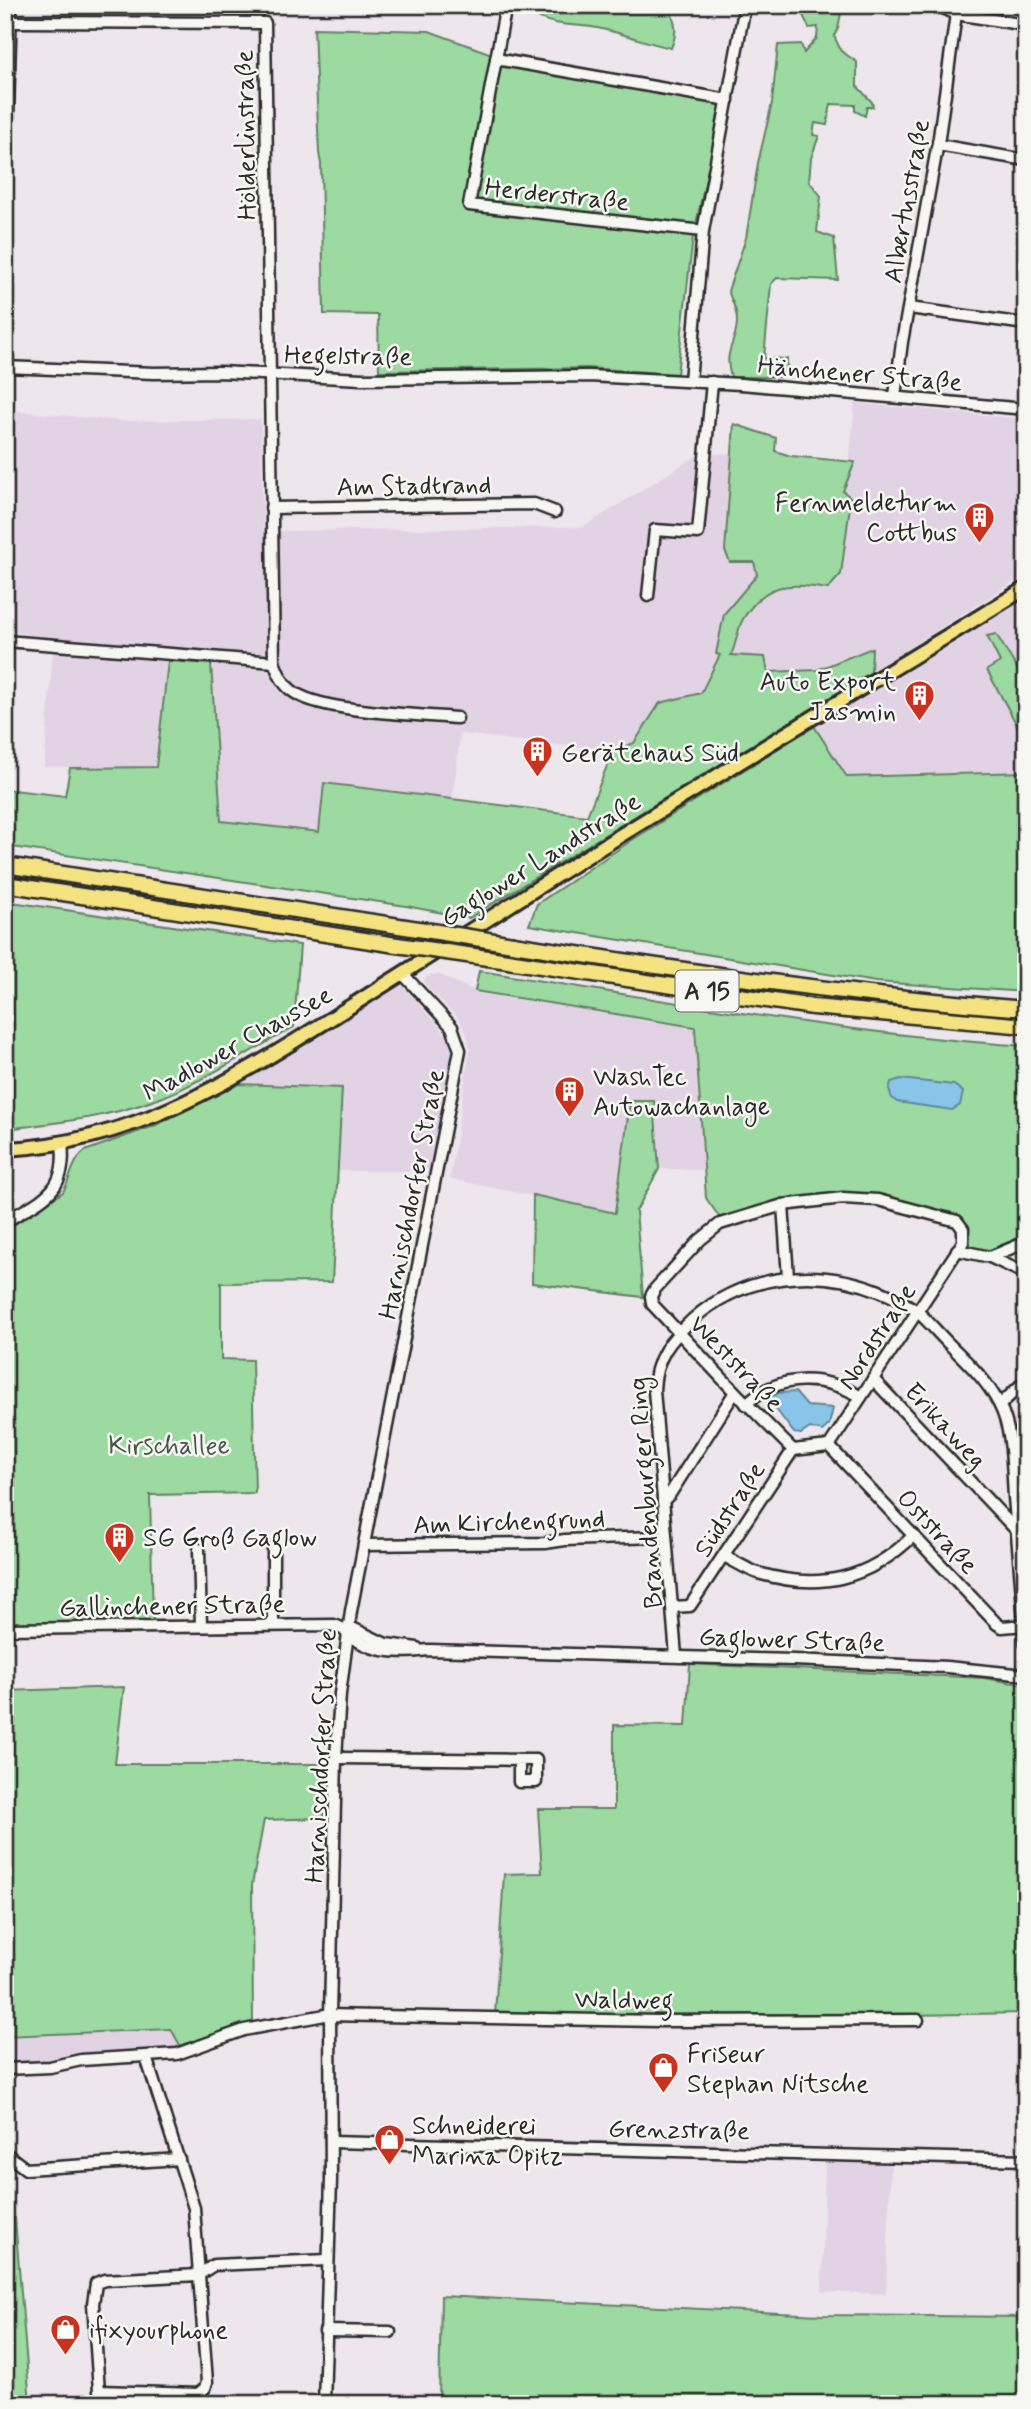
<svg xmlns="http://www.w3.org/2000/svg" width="1031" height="2409" font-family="Mynerve,sans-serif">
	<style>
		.built { fill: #e2d3e4 }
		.green { fill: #9cdaa2; stroke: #648266; stroke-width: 2 }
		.water { fill: #88c5e8; stroke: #63879c; stroke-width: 2 }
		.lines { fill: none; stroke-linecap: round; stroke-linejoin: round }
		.minor-casing { stroke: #2b2b2b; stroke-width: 15 }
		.major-casing { stroke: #2b2b2b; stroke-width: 18 }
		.highway-casing { stroke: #2b2b2b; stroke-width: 19 }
		.minor { stroke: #f6f6f2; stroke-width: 10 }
		.major { stroke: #f5e382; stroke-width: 12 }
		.highway { stroke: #f5e382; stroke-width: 14 }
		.highway-bridge-casing { stroke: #2b2b2b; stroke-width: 19; stroke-linecap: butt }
		.highway-bridge { stroke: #f5e382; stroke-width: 14 }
		.labels { text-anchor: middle; stroke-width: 5; stroke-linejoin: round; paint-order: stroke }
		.shield { fill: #f6f6f2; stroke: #686867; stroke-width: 2 }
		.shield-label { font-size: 24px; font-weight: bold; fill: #2b2b2b }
		.street-label { font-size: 26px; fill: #2b2b2b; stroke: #f6f6f2 }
		.poi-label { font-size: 26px; fill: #2b2b2b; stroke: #f6f6f2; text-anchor: start }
		.park-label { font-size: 26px; fill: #475749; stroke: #f6f6f2 }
	</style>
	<rect width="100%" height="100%" fill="#ede6ec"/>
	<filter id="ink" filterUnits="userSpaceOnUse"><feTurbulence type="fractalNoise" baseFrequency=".0143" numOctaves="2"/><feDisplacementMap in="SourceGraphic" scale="14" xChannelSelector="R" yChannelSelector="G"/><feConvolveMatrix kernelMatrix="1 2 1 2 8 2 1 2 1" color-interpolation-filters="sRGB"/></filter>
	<g filter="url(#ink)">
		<g class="built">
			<path d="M 855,403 L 1026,419 L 1019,492 L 1026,493 L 1026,574 L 871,672 L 871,648 L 817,670 L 768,672 L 765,657 L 720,655 L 701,693 L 660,703 L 634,743 L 613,751 L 460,734 L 453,799 L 324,784 L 320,833 L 221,821 L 211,665 L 168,661 L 156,767 L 44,767 L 54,638 L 5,631 L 5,410 L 122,421 L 261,419 L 263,530 L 277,531 L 583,527 L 698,455 L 734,453 L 849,464 Z"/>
			<path d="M 1026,599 L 1026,772 L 846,777 L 814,726 Z"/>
			<path d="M 438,974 L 475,991 L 695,1027 L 705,1170 L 659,1169 L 654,1101 L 630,1101 L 615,1213 L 450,1179 L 470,1048 L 466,1032 L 458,1018 L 425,985 L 424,979 L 430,975 Z"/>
			<path d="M 402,985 L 451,1040 L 452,1066 L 432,1171 L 338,1171 L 342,1088 L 239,1084 Z"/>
			<path d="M 171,2029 L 181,2047 L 160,2052 L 5,2064 L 5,2036 Z"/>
			<path d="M 825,2158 L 891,2162 L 886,2294 L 822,2292 Z"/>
		</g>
		<g class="green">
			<path d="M 536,5 L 660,5 L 669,9 C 677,23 677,34 671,48 C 647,43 625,34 602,29 C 581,24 556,27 538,17 Z"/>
			<path d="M 801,5 L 820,5 L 826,9 L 832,5 L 842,7 L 838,29 L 834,36 L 841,51 L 857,62 L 857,86 L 872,102 L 873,107 L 867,107 L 865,116 L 855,111 L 855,105 L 831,104 L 827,125 L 815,123 L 813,135 L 819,136 L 811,158 L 809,181 L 821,196 L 817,232 L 834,238 L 838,280 L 777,278 L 771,284 L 764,358 L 787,359 L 787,368 L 779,377 L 731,377 C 723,350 735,347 737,323 C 738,312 732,301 728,291 L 746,238 L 758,163 L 772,103 L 778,45 L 801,44 L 804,53 L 817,38 L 818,27 L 809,28 L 802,13 Z"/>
			<path d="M 314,28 L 429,31 L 489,53 L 725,94 L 693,237 L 677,374 L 587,368 L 379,371 L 378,315 L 324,314 L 321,164 L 319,153 Z"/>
			<path d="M 734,424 L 776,438 L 775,451 L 791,456 L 855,462 L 843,491 L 851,498 L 841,574 L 828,589 C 788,583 766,581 743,619 C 737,630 736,645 731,655 L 765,657 L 768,672 L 817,670 L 872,648 L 871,672 L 469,918 L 406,906 L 5,846 L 5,789 L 65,796 L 70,768 L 156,767 L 168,661 L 211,664 L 221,821 L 319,832 L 324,783 L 587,816 L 613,751 L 634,743 L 660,703 L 701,693 L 720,655 L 716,654 L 724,614 L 757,575 L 754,562 L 730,562 L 725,551 Z"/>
			<path d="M 996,634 L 1026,683 L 1026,727 L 1018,727 L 987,670 L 1000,662 L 987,636 Z"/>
			<path d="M 814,726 L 847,777 L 1026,772 L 1026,992 L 876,982 L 529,925 L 537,904 L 629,842 Z"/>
			<path d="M 5,901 L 300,945 L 294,1027 C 255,1048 217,1073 177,1091 C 123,1116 64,1122 5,1129 Z"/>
			<path d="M 479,971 C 661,999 842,1034 1026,1046 L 1026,1236 L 989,1252 L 970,1247 L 968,1227 L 958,1216 L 879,1196 L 844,1194 L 811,1196 L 780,1202 L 722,1221 L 706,1198 L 695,1027 L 475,991 Z"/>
			<path d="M 239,1084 L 342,1088 L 332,1282 L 221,1283 L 221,1359 L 252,1360 L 255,1493 L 150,1495 L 153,1622 L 5,1624 L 5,1231 L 63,1192 C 71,1178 72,1161 85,1151 L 154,1126 Z"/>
			<path d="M 630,1101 L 654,1101 L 659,1169 L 636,1211 L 643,1297 L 532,1283 L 533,1195 L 615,1213 Z"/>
			<path d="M 690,1664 L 984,1678 L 1026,1685 L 1026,2013 L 791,2017 L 785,2025 L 495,2015 L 504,1874 L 542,1873 L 538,1809 L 614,1809 L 614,1725 L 686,1726 Z"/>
			<path d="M 124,1687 L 115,1764 L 328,1764 L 324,1818 L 264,1820 L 252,1885 L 253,2022 L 181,2047 L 171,2029 L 5,2036 L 5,1691 Z"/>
			<path d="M 15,2218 L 30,2404 L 5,2404 L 5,2219 Z"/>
			<path d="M 441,2296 L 821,2315 L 1026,2317 L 1026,2404 L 439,2404 Z"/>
		</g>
		<g class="water">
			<path d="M 901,1079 L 954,1085 L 963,1092 L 960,1105 L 952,1110 L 897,1102 L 892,1098 L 889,1090 L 891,1082 Z"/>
			<path d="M 795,1392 L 807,1406 L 833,1408 L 829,1425 L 822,1431 L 810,1428 L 801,1434 L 794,1433 L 770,1401 L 770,1397 L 779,1393 Z"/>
		</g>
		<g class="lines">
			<defs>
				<g id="minor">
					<path d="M 506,5 L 469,205 L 703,231"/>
					<path d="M 956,14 L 1026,25"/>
					<path d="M 11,22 L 265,23 L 274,662 C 278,672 282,683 291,690 C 318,713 419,714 457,718"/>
					<path d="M 496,59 L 728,100"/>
					<path d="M 938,145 L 1026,160"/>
					<path d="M 5,217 L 11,5"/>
					<path d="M 909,308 L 1026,324"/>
					<path d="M 5,367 L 154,373 L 220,372 L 362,379 L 589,376 L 741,384 L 1026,409"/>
					<path d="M 690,381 L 703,231 L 745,5"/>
					<path d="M 895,396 L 902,342 L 939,137 L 956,14 L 937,5"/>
					<path d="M 271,508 L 534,504 L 555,512"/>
					<path d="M 648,596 L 655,530 L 698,533 L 712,382"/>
					<path d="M 5,641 L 274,662"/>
					<path d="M 783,1205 L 788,1277"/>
					<path d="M 5,1222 C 41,1199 68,1193 62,1144"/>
					<path d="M 957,1250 L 990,1257 L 1026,1274"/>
					<path d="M 990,1257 L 1026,1242"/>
					<path d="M 873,1379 L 1017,1531"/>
					<path d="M 746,1404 C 779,1373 824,1375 861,1397"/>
					<path d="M 1000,1405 L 1026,1380"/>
					<path d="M 829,1446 L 997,1624 L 1002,1627 L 1026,1625"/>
					<path d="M 793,1450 L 735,1392 L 652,1304 L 651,1296 L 655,1289 L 700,1240 L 720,1224 L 783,1205 L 843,1198 L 878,1200 L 957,1221 L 963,1229 L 963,1242 L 829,1446"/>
					<path d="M 793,1450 L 829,1446"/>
					<path d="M 663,1501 L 670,1494 L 735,1392"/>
					<path d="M 364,1545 L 545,1543 L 565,1540 L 657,1537"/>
					<path d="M 199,1549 L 201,1626"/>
					<path d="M 724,1556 C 736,1562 746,1569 758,1573 C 819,1591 869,1580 914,1535"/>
					<path d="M 673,1607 L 690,1606 L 793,1450"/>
					<path d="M 273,1625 L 273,1549"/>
					<path d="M 348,1626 L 386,1644 L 417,1648"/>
					<path d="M 5,1629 L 334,1625 C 344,1627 347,1635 356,1640 C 379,1654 403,1653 429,1650 L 794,1660 L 947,1667 L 1026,1675"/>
					<path d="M 676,1656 L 654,1390 C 655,1358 670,1340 693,1319 C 745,1273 819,1266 882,1292 C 894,1297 908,1304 919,1313 C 929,1322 938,1333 948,1343 C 967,1362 986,1379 999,1404 C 1013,1431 1012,1467 1014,1497 C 1018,1546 1022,1596 1026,1645"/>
					<path d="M 336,1758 L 536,1760 L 536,1782 L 519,1782 L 519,1760"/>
					<path d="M 146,2057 L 194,2208 L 207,2382 L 205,2388 L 198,2394 L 99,2391 L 93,2304 L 96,2283 L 105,2280 L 198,2275 L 214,2265 L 328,2260"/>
					<path d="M 5,2069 L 50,2067 L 81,2060 L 177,2054 L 244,2030 L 325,2015 L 660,2021 L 918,2020"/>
					<path d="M 331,2142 L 1026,2160"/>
					<path d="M 5,2153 L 26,2169 L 179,2159"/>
					<path d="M 325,2331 L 390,2332"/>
					<path d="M 324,2403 L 388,2403"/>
					<path d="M 324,2404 L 331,2179 L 330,2015 L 336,1758 L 340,1694 L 351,1611 L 460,1050 L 452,1027 L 403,974"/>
				</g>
				<path id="major" d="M 5,1149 C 142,1143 247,1071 359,1001 C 432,955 505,908 578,862 C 726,769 876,680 1026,588"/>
				<g id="highway">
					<path d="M 5,865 L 425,930"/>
					<path d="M 5,884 L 390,944"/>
					<path d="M 513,944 C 684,971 854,996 1026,1009"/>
					<path d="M 488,958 L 813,1007 L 1026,1026"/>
				</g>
			</defs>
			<use href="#minor" class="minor-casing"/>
			<use href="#major" class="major-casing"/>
			<use href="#highway" class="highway-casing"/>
			<use href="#minor" class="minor"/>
			<use href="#major" class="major"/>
			<use href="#highway" class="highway"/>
			<defs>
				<g id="highway-bridge">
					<path d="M 425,930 L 513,944"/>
					<path d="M 390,944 L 488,958"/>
				</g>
			</defs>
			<use href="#highway-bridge" class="highway-bridge-casing"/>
			<use href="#highway-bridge" class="highway-bridge"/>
		</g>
	</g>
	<defs>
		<symbol id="building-pin" viewBox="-11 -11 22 30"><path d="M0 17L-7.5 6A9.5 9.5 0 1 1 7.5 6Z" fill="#c8321e" stroke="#f6f6f2"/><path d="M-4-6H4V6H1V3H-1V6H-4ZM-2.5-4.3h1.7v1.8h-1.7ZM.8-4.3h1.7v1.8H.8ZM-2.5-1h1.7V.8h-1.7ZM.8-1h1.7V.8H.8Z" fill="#fff"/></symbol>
		<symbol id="shop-pin" viewBox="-11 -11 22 30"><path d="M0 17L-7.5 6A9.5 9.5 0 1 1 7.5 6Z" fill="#c8321e" stroke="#f6f6f2"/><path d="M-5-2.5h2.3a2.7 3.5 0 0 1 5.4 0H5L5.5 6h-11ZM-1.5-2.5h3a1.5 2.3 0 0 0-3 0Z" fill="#fff"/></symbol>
	</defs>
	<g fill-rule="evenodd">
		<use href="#building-pin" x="962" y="500" width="35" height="47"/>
		<use href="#building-pin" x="902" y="678" width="35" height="47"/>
		<use href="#building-pin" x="520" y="734" width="35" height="47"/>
		<use href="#building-pin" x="552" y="1074" width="35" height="47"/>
		<use href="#building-pin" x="102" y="1520" width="35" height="47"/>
		<use href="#shop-pin" x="646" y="2050" width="35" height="47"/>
		<use href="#shop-pin" x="372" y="2122" width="35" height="47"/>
		<use href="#shop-pin" x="48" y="2312" width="35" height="47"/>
	</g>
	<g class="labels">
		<rect class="shield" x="675.5" y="970.5" width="63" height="41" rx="5"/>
		<g class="shield-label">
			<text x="707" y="999">A 15</text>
		</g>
		<g class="street-label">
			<text transform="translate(245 135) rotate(-91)" y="9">Hölderlinstraße</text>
			<text transform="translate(557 194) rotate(6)" y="9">Herderstraße</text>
			<text transform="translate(906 201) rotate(-80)" y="9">Albertusstraße</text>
			<text transform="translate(348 355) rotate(1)" y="9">Hegelstraße</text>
			<text transform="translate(860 373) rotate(5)" y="9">Hänchener Straße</text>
			<text transform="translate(414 485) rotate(-1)" y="9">Am Stadtrand</text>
			<text transform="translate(540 859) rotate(-32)" y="9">Gaglower Landstraße</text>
			<text transform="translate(237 1043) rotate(-29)" y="9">Madlower Chaussee</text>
			<text transform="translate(411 1194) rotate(-79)" y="9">Harnischdorfer Straße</text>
			<text transform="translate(876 1336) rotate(-57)" y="9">Nordstraße</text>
			<text transform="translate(737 1363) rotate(46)" y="9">Weststraße</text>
			<text transform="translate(946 1425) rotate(47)" y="9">Erikaweg</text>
			<text transform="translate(645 1493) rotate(-94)" y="9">Brandenburger Ring</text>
			<text transform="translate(729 1509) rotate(-57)" y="9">Südstraße</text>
			<text transform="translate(509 1521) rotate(-2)" y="9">Am Kirchengrund</text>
			<text transform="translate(938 1531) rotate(47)" y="9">Oststraße</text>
			<text transform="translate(172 1605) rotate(-1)" y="9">Gallinchener Straße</text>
			<text transform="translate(792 1639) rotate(2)" y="9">Gaglower Straße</text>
			<text transform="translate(320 1756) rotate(-87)" y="9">Harnischdorfer Straße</text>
			<text transform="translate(624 1999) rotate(1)" y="9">Waldweg</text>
			<text transform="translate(679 2129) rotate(1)" y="9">Grenzstraße</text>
		</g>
		<g class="poi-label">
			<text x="957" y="511" text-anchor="end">Fernmeldeturm<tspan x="957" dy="30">Cottbus</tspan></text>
			<text x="896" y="690" text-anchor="end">Auto Export<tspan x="896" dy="30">Jasmin</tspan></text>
			<text x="561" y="761">Gerätehaus Süd</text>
			<text x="593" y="1085">WashTec<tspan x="593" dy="30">Autowachanlage</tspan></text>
			<text x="143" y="1546">SG Groß Gaglow</text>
			<text x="687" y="2062">Friseur<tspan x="687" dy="30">Stephan Nitsche</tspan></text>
			<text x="412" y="2134">Schneiderei<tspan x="412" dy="30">Marina Opitz</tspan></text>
			<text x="89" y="2338">ifixyourphone</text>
		</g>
		<g class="park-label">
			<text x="169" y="1454">Kirschallee</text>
		</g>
	</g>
	<rect width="1031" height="2409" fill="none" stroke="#f6f6f2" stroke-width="28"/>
	<rect x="14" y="14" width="1003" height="2381" fill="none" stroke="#2b2b2b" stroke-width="2.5" filter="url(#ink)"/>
</svg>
